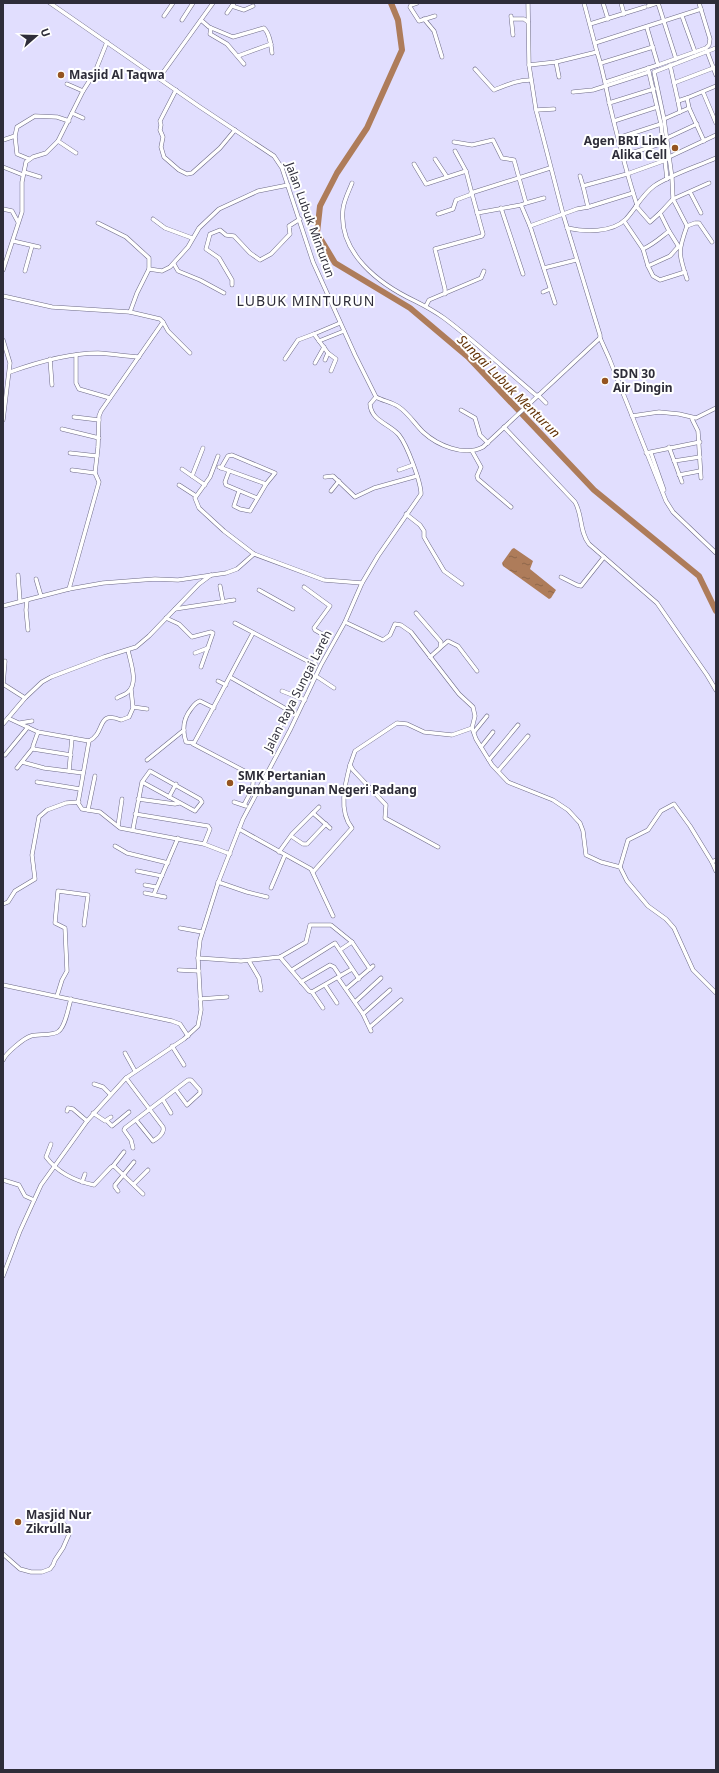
<svg xmlns="http://www.w3.org/2000/svg" width="719" height="1773" font-family="'Noto Sans',sans-serif">
	<style>
		.water { fill: url(#water-ripples) }
		.lines { fill: none; stroke-linecap: round; stroke-linejoin: round }
		.river { stroke: #ae7c5a; stroke-width: 6 }
		.minor-casing { stroke: #6e6b87; stroke-width: 4.5 }
		.minor { stroke: #fff; stroke-width: 3.5 }
		.poi-dot { fill: #955420; stroke: #fff; stroke-width: 1.5 }
		.labels { text-anchor: middle; stroke-width: 4; stroke-linejoin: round; paint-order: stroke }
		.poi-label { font-size: 12px; font-weight: bold; fill: #2e2d39; stroke: #fff; text-anchor: start }
		.street-label { font-size: 12px; fill: #2e2d39; stroke: #fff }
		.water-label { font-size: 13px; font-style: italic; fill: #633207; stroke: #fff }
		.quarter-label { font-size: 14px; letter-spacing: 1px; fill: #2e2d39; stroke: #fff }
	</style>
	<defs>
		<pattern id="water-ripples" width="26" height="14" patternUnits="userSpaceOnUse"><rect width="26" height="14" fill="#ae7c5a"/><path d="M2 4q2-2 4 0t4 0M15 11q2-2 4 0t4 0" fill="none" stroke="#8e664b"/></pattern>
	</defs>
	<rect width="100%" height="100%" fill="#e1defe"/>
	<path class="water" d="M 514,548 L 533,561 L 530,569 L 556,590 L 551,598 L 549,599 L 503,566 L 502,563 L 512,549 Z"/>
	<g class="lines">
		<path class="river" d="M 391,3 L 398,20 L 402,50 L 367,128 L 337,173 L 320,206 L 317,233 L 335,263 L 410,308 L 468,357 L 594,490 L 699,576 L 716,611"/>
		<defs>
			<g id="minor">
				<path d="M 50,3 L 200,107 L 274,156 L 282,168 L 313,262 L 355,355 L 376,397 C 383,401 392,402 399,407 C 408,413 415,424 423,432 C 437,445 464,457 483,447 L 600,338"/>
				<path d="M 417,3 L 411,5 L 410,7 L 419,21 L 435,16"/>
				<path d="M 528,3 L 529,65 L 536,110 L 563,214 L 600,335 L 600,338 L 609,358 L 666,501 L 673,512 L 716,553"/>
				<path d="M 584,3 L 597,52"/>
				<path d="M 603,3 L 608,19"/>
				<path d="M 621,3 L 624,14"/>
				<path d="M 658,3 L 676,59"/>
				<path d="M 232,6 L 244,10 L 253,6"/>
				<path d="M 648,6 L 657,3"/>
				<path d="M 227,13 L 234,3"/>
				<path d="M 164,16 L 173,3"/>
				<path d="M 511,16 L 513,35"/>
				<path d="M 682,16 L 695,52"/>
				<path d="M 424,19 L 434,31 L 442,57"/>
				<path d="M 512,19 L 524,19 L 528,22"/>
				<path d="M 182,20 L 193,3"/>
				<path d="M 201,20 L 209,27 L 233,37 L 264,28 C 270,34 271,45 272,53"/>
				<path d="M 590,24 L 645,7"/>
				<path d="M 211,28 L 210,34 L 227,44 L 244,64"/>
				<path d="M 595,43 L 701,9"/>
				<path d="M 707,51 L 716,75"/>
				<path d="M 238,56 L 271,44"/>
				<path d="M 556,62 L 559,77"/>
				<path d="M 601,63 L 653,47"/>
				<path d="M 529,65 L 556,62 L 597,52 C 603,70 606,88 610,106 C 618,139 626,172 637,205"/>
				<path d="M 658,65 L 706,48 L 709,45 L 710,39 L 699,3"/>
				<path d="M 670,65 L 678,101 L 687,98 L 689,108 L 704,141"/>
				<path d="M 648,68 L 661,124 L 667,179"/>
				<path d="M 475,69 L 494,90 C 507,85 517,80 531,80"/>
				<path d="M 159,78 L 213,3"/>
				<path d="M 606,82 L 658,65 L 647,28"/>
				<path d="M 674,83 L 716,67"/>
				<path d="M 67,84 L 83,91"/>
				<path d="M 176,90 L 160,121 L 161,125 L 160,130 L 163,137 L 161,147 L 164,157 L 179,170 L 187,174 L 192,173 L 220,148 L 235,130"/>
				<path d="M 573,92 L 593,90 L 649,72"/>
				<path d="M 703,92 L 716,123"/>
				<path d="M 687,98 L 716,86"/>
				<path d="M 678,101 L 680,112"/>
				<path d="M 609,103 L 654,89"/>
				<path d="M 536,110 L 554,109"/>
				<path d="M 72,113 L 83,118"/>
				<path d="M 664,119 L 689,108"/>
				<path d="M 614,121 L 657,107"/>
				<path d="M 15,136 L 17,154 L 29,159"/>
				<path d="M 618,138 L 661,124"/>
				<path d="M 667,138 L 697,124"/>
				<path d="M 3,140 L 15,136 L 17,127 L 35,116 L 57,117 L 69,121"/>
				<path d="M 58,141 L 76,153"/>
				<path d="M 454,142 L 472,145 L 493,140 L 502,158 L 514,160 L 526,203 L 521,205 L 530,226 L 577,209 L 588,207"/>
				<path d="M 455,151 L 466,171 L 472,194"/>
				<path d="M 622,156 L 663,143"/>
				<path d="M 669,157 L 716,135"/>
				<path d="M 435,159 L 447,177"/>
				<path d="M 414,164 L 426,184 L 466,171"/>
				<path d="M 3,167 L 23,175"/>
				<path d="M 24,172 L 40,177"/>
				<path d="M 580,176 L 583,186"/>
				<path d="M 352,183 C 349,191 344,200 343,209 C 338,253 379,284 415,301 C 425,306 434,311 444,318 C 476,342 506,370 537,396"/>
				<path d="M 690,192 L 701,213"/>
				<path d="M 471,193 L 550,168"/>
				<path d="M 633,193 L 588,207 L 583,186 L 627,174 L 666,160"/>
				<path d="M 526,203 L 544,198"/>
				<path d="M 636,206 L 650,222 L 660,213"/>
				<path d="M 501,208 L 523,274"/>
				<path d="M 3,209 L 12,211 L 18,222"/>
				<path d="M 477,213 L 521,205"/>
				<path d="M 438,214 L 453,209 L 456,200 L 472,194 L 483,234 L 482,236 L 435,249 L 445,289 L 445,294"/>
				<path d="M 153,219 L 165,228 L 192,238"/>
				<path d="M 624,221 L 643,249 C 654,244 660,238 669,231 L 660,213 L 673,199 L 709,183"/>
				<path d="M 530,226 L 555,303"/>
				<path d="M 687,226 L 695,223 L 699,223 L 712,242"/>
				<path d="M 567,228 C 585,232 612,233 626,219 C 636,208 642,195 654,186 C 672,174 696,167 716,158"/>
				<path d="M 669,231 L 679,247"/>
				<path d="M 13,241 L 39,247"/>
				<path d="M 643,249 L 648,266 L 670,256 L 678,247"/>
				<path d="M 174,264 L 178,271 L 200,280 L 224,293"/>
				<path d="M 648,266 L 653,276 L 660,280 L 685,272"/>
				<path d="M 544,268 L 576,260"/>
				<path d="M 149,269 L 162,271 L 170,267 L 188,247 L 199,228 L 219,209 L 258,191 L 288,185"/>
				<path d="M 3,270 L 22,212 L 22,182 L 26,162 L 33,157 L 46,153 L 58,141 L 83,91 L 95,72 L 107,42"/>
				<path d="M 25,271 L 32,246"/>
				<path d="M 687,279 C 678,253 678,251 687,226 L 673,199 L 672,178 L 664,119 L 654,72 L 716,48"/>
				<path d="M 232,285 L 232,280 L 219,258 L 206,249 L 210,234 L 220,230 L 226,235 L 234,236 L 250,253 L 260,260 L 271,254 L 290,234 L 289,226 L 300,219"/>
				<path d="M 543,292 L 550,289"/>
				<path d="M 3,296 L 52,307 L 130,312 L 137,293 L 149,269 L 149,258 L 126,237 L 98,223"/>
				<path d="M 426,306 L 429,300 L 481,278 L 484,271"/>
				<path d="M 163,322 L 168,331 L 190,353"/>
				<path d="M 3,340 L 10,363 L 3,420"/>
				<path d="M 319,341 L 344,331"/>
				<path d="M 76,355 L 76,383 L 79,389 L 110,398"/>
				<path d="M 50,359 L 52,385"/>
				<path d="M 285,359 L 298,340 L 314,334"/>
				<path d="M 325,360 L 328,353"/>
				<path d="M 315,363 L 324,347"/>
				<path d="M 331,371 L 336,359 L 328,353 L 314,334 L 340,323"/>
				<path d="M 10,372 C 38,362 68,353 98,353 C 112,354 125,356 139,357"/>
				<path d="M 538,395 L 546,403"/>
				<path d="M 461,410 L 475,418 L 480,435 L 488,443"/>
				<path d="M 632,416 L 659,412 L 679,414 L 696,418 L 716,408"/>
				<path d="M 74,417 L 99,420"/>
				<path d="M 692,419 L 698,431 L 701,478"/>
				<path d="M 504,427 L 575,502 C 583,516 579,531 589,544 L 657,603 L 707,675 L 716,690"/>
				<path d="M 62,429 L 99,438"/>
				<path d="M 669,447 L 682,482"/>
				<path d="M 472,451 L 481,467 L 477,476 L 478,479 L 511,507"/>
				<path d="M 70,453 L 97,456"/>
				<path d="M 646,453 L 700,442"/>
				<path d="M 651,453 L 664,490"/>
				<path d="M 218,456 L 210,477 L 195,498 L 199,508 L 224,531 L 254,554 L 324,580 L 362,583"/>
				<path d="M 674,461 L 700,457"/>
				<path d="M 219,467 L 266,484"/>
				<path d="M 221,468 L 228,456 L 232,455 L 275,473 L 266,484 L 250,511 L 240,509 L 234,506 L 239,491"/>
				<path d="M 182,469 L 205,485"/>
				<path d="M 72,470 L 95,473 L 98,447 L 99,416 L 101,411 L 163,322 L 160,319 L 130,312"/>
				<path d="M 399,470 L 413,465"/>
				<path d="M 229,471 L 225,482 L 226,485 L 257,498"/>
				<path d="M 679,475 L 700,471"/>
				<path d="M 192,476 L 203,448"/>
				<path d="M 325,477 L 333,476 L 355,497 L 374,488 L 417,476"/>
				<path d="M 179,485 L 196,496"/>
				<path d="M 331,491 L 339,481"/>
				<path d="M 406,514 L 420,525 L 424,531 L 424,537 L 428,544 L 444,571 L 462,584"/>
				<path d="M 18,575 L 20,601"/>
				<path d="M 561,577 L 577,585 L 581,586 L 604,557"/>
				<path d="M 36,579 L 41,596"/>
				<path d="M 220,586 L 223,602"/>
				<path d="M 304,587 L 330,606 L 314,628 L 315,630 L 327,637 L 315,655 L 315,665"/>
				<path d="M 69,589 L 99,482 L 95,473"/>
				<path d="M 259,590 L 293,609"/>
				<path d="M 27,600 L 26,610 L 28,630"/>
				<path d="M 3,606 L 69,589 L 103,583 L 155,579 L 178,580 L 226,573 L 237,569 L 254,554"/>
				<path d="M 175,609 L 234,600"/>
				<path d="M 416,613 L 441,642 L 440,648 L 430,657"/>
				<path d="M 166,618 L 179,624 L 192,637 L 211,632 L 213,633 L 201,667"/>
				<path d="M 345,622 L 383,640 L 390,635 L 395,624 L 401,625 L 411,632 L 459,694 L 473,707 L 475,716 L 472,728 L 476,739 L 492,765 L 508,782 L 553,800 L 568,810 L 580,823 L 583,831 L 586,855 L 601,862 L 620,867 L 627,881 L 648,906 L 666,919 L 674,928 L 693,970 L 716,993"/>
				<path d="M 235,623 L 315,665"/>
				<path d="M 441,647 L 448,641 L 458,646 L 477,671"/>
				<path d="M 195,653 L 208,648"/>
				<path d="M 316,676 L 334,688"/>
				<path d="M 230,677 L 288,710 L 271,747"/>
				<path d="M 218,681 L 226,685"/>
				<path d="M 3,684 L 25,698"/>
				<path d="M 3,684 L 5,661"/>
				<path d="M 282,691 L 305,700"/>
				<path d="M 117,698 C 120,696 125,695 128,692 C 139,683 130,661 128,650"/>
				<path d="M 133,707 L 147,709"/>
				<path d="M 214,708 L 200,701 C 196,702 194,705 191,709 C 183,719 182,730 186,742 L 194,743 C 214,707 233,670 253,633"/>
				<path d="M 8,718 L 38,732 L 89,741 C 106,733 96,710 121,720 L 129,717 L 133,708 L 131,689"/>
				<path d="M 20,723 L 32,721"/>
				<path d="M 3,724 L 25,698 L 42,682 L 51,677 L 104,657 L 136,647 L 149,636 L 199,584 L 211,575"/>
				<path d="M 38,732 L 33,746 L 33,749 L 71,755"/>
				<path d="M 474,732 L 487,716"/>
				<path d="M 89,741 L 78,803 L 82,809 L 100,812 L 120,828 L 204,844 L 230,854"/>
				<path d="M 193,744 L 252,775 C 256,785 249,795 244,805"/>
				<path d="M 481,747 L 493,732"/>
				<path d="M 5,755 L 28,727"/>
				<path d="M 147,760 L 184,730"/>
				<path d="M 489,760 L 518,725"/>
				<path d="M 22,762 L 44,768 L 83,773"/>
				<path d="M 17,768 L 33,748"/>
				<path d="M 69,771 L 72,738"/>
				<path d="M 498,771 L 528,736"/>
				<path d="M 37,782 L 80,789"/>
				<path d="M 169,797 L 176,784"/>
				<path d="M 138,799 L 175,804 L 179,803"/>
				<path d="M 234,802 L 246,806"/>
				<path d="M 88,810 L 95,776"/>
				<path d="M 313,813 L 330,828"/>
				<path d="M 135,814 L 208,826 L 210,829 L 204,844"/>
				<path d="M 118,826 L 122,799"/>
				<path d="M 133,829 L 142,782 L 150,771 L 200,799 L 202,802 L 195,811 L 142,782"/>
				<path d="M 239,829 L 311,869 L 333,916"/>
				<path d="M 291,836 L 303,844 L 307,844 L 326,824"/>
				<path d="M 115,846 L 127,853 L 168,863"/>
				<path d="M 438,847 L 385,818 L 386,805 L 353,770 L 350,765 L 355,751 L 397,723 L 407,724 L 424,732 L 452,735 L 472,728"/>
				<path d="M 279,852 L 292,834 L 319,807"/>
				<path d="M 712,862 L 716,871"/>
				<path d="M 620,867 L 628,840 L 648,830 L 661,811 L 674,804 L 690,826 L 712,862 L 716,860"/>
				<path d="M 137,871 L 162,876"/>
				<path d="M 313,872 L 352,828 C 338,811 345,784 350,765"/>
				<path d="M 218,882 L 247,892 L 267,897"/>
				<path d="M 145,885 L 156,887"/>
				<path d="M 271,888 L 285,855"/>
				<path d="M 145,893 L 165,897"/>
				<path d="M 154,894 L 178,838"/>
				<path d="M 3,904 L 8,902 L 15,891 L 35,879 L 32,855 L 39,817 L 47,810 L 66,803 L 79,802"/>
				<path d="M 180,928 L 202,932"/>
				<path d="M 340,950 L 352,942"/>
				<path d="M 280,957 L 309,991 L 312,992 L 352,969"/>
				<path d="M 198,958 L 241,961 L 280,957 L 306,942 L 310,925 L 331,925 L 352,942 L 370,969"/>
				<path d="M 249,961 L 259,978 L 261,990"/>
				<path d="M 179,970 L 199,971"/>
				<path d="M 292,970 L 335,943 L 359,979"/>
				<path d="M 338,978 L 363,1014 L 371,1031"/>
				<path d="M 301,982 L 330,965 L 334,967 L 340,976"/>
				<path d="M 3,985 L 172,1021 L 180,1024 L 188,1036"/>
				<path d="M 325,985 L 337,1003"/>
				<path d="M 346,989 L 373,966"/>
				<path d="M 312,992 L 323,1008"/>
				<path d="M 57,996 L 62,980 L 67,971 L 65,928 L 55,923 L 58,891 L 88,895 L 84,925"/>
				<path d="M 200,999 L 227,997"/>
				<path d="M 355,1002 L 381,978"/>
				<path d="M 363,1014 L 390,990"/>
				<path d="M 370,1027 L 401,1000"/>
				<path d="M 172,1046 L 184,1065"/>
				<path d="M 125,1053 L 135,1071"/>
				<path d="M 3,1060 C 6,1053 24,1038 31,1036 C 38,1034 54,1036 59,1031 C 66,1025 68,1008 71,999"/>
				<path d="M 126,1078 L 163,1127 C 165,1133 158,1138 153,1141 L 136,1120"/>
				<path d="M 94,1084 L 103,1087 L 110,1094"/>
				<path d="M 163,1100 L 171,1113"/>
				<path d="M 67,1111 L 68,1108 L 73,1109 L 87,1121"/>
				<path d="M 93,1113 L 105,1121 L 111,1117"/>
				<path d="M 107,1121 L 112,1126 L 129,1112"/>
				<path d="M 51,1144 L 46,1157 C 58,1173 75,1181 94,1185 L 111,1167 L 114,1166 L 143,1194"/>
				<path d="M 133,1148 L 131,1140 L 124,1130 L 125,1128 L 188,1080 L 191,1080 L 200,1090 L 200,1093 L 187,1105 L 176,1090"/>
				<path d="M 113,1166 L 124,1152"/>
				<path d="M 3,1180 L 19,1185 L 25,1196 L 34,1200"/>
				<path d="M 82,1182 L 85,1174"/>
				<path d="M 134,1184 L 148,1170"/>
				<path d="M 118,1191 L 115,1187 L 115,1185 L 134,1162"/>
				<path d="M 3,1276 L 20,1231 L 41,1185 L 87,1121 L 126,1078 L 184,1039 L 198,1026 L 201,1010 L 198,958 L 200,940 L 218,883 L 243,819 L 290,730 L 321,665 L 345,622 L 362,583 L 378,556 L 421,494 C 421,482 407,445 399,435 C 390,424 371,421 370,404 L 376,397"/>
				<path d="M 3,1554 L 20,1569 L 31,1572 L 42,1572 L 50,1569 L 53,1565 L 55,1560 L 63,1548 L 70,1532 L 64,1524 L 60,1523 L 49,1528"/>
			</g>
		</defs>
		<use href="#minor" class="minor-casing"/>
		<use href="#minor" class="minor"/>
	</g>
	<g class="poi-dot">
		<circle cx="61" cy="75" r="4"/>
		<circle cx="675" cy="148" r="4"/>
		<circle cx="605" cy="381" r="4"/>
		<circle cx="230" cy="783" r="4"/>
		<circle cx="18" cy="1522" r="4"/>
	</g>
	<g class="labels">
		<g class="poi-label">
			<text x="69" y="79">Masjid Al Taqwa</text>
			<text x="667" y="145" text-anchor="end">Agen BRI Link<tspan x="667" dy="14">Alika Cell</tspan></text>
			<text x="613" y="378">SDN 30<tspan x="613" dy="14">Air Dingin</tspan></text>
			<text x="238" y="780">SMK Pertanian<tspan x="238" dy="14">Pembangunan Negeri Padang</tspan></text>
			<text x="26" y="1519">Masjid Nur<tspan x="26" dy="14">Zikrulla</tspan></text>
		</g>
		<g class="street-label">
			<text transform="translate(310 220) rotate(70)" y="4">Jalan Lubuk Minturun</text>
			<text transform="translate(298 691) rotate(-63)" y="4">Jalan Raya Sungai Lareh</text>
		</g>
		<g class="water-label">
			<text transform="translate(509 386) rotate(45)" y="5">Sungai Lubuk Menturun</text>
		</g>
		<g class="quarter-label">
			<text x="306" y="306">LUBUK MINTURUN</text>
		</g>
	</g>
	<rect width="719" height="1773" fill="none" stroke="#2e2d39" stroke-width="8"/>
	<g transform="translate(36 36) rotate(70)" stroke="#ffffff" stroke-width="3" paint-order="stroke">
	<path d="M0-3L7 15L0 10L-7 15Z" fill="#2e2d39"/>
	<text y="-6" font-size="11" font-weight="bold" text-anchor="middle" fill="#2e2d39">U</text>
	</g>
</svg>
